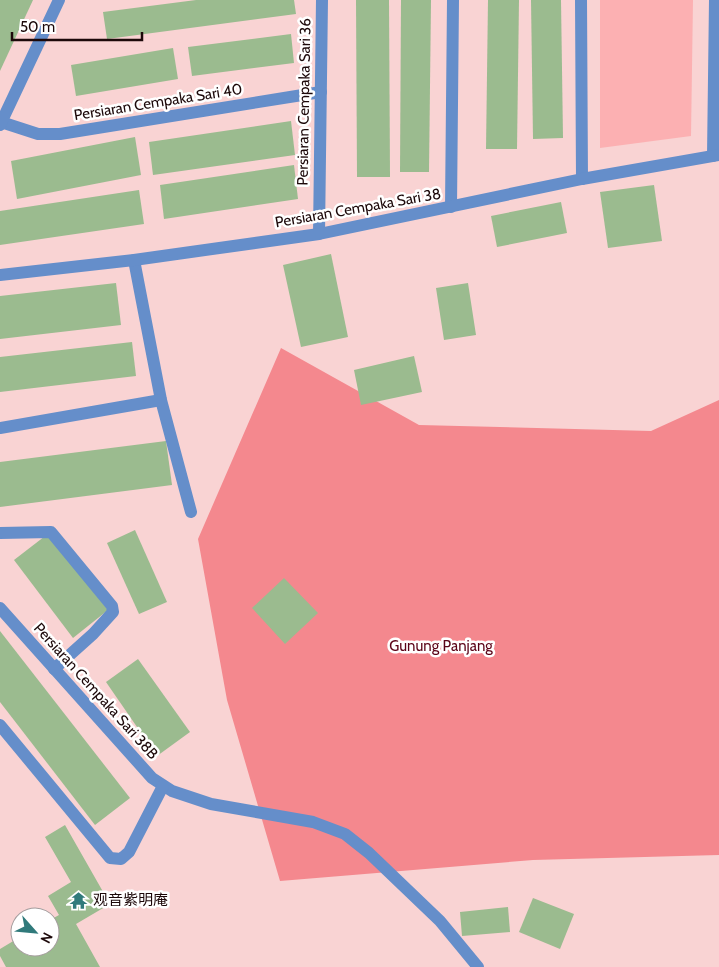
<svg xmlns="http://www.w3.org/2000/svg" width="719" height="967" font-family="Cabin,'Noto Sans SC',sans-serif">
	<style>
		.green { fill: #fcb0b2 }
		.forest { fill: #f4888e }
		.building { fill: #9bbb8f }
		.lines { fill: none; stroke-linecap: round; stroke-linejoin: round }
		.minor { stroke: #658eca; stroke-width: 12 }
		.labels { text-anchor: middle; stroke-width: 5; stroke-linejoin: round; paint-order: stroke }
		.street-label { font-size: 15px; fill: #1c0809; stroke: #fff }
		.park-label { font-size: 15px; fill: #5b0317; stroke: #fff }
		.poi-label { font-size: 15px; fill: #1c0809; stroke: #fff; text-anchor: start }
	</style>
	<rect width="100%" height="100%" fill="#f9d3d3"/>
	<path class="green" d="M 600,0 L 693,0 L 691,136 L 600,148 Z"/>
	<path class="forest" d="M 281,348 L 419,425 L 651,431 L 719,400 L 719,855 L 533,860 L 280,881 L 227,700 L 198,539 Z"/>
	<g class="building">
		<path d="M 0,0 L 33,0 L 0,71 Z"/>
		<path d="M 196,0 L 294,0 L 296,14 L 107,39 L 103,12 Z"/>
		<path d="M 356,0 L 389,0 L 390,177 L 357,177 Z"/>
		<path d="M 401,0 L 431,0 L 429,172 L 400,172 Z"/>
		<path d="M 488,0 L 519,0 L 517,149 L 486,149 Z"/>
		<path d="M 531,0 L 561,0 L 563,138 L 533,139 Z"/>
		<path d="M 291,34 L 294,63 L 192,76 L 188,47 Z"/>
		<path d="M 173,48 L 178,79 L 76,96 L 71,65 Z"/>
		<path d="M 291,121 L 295,155 L 153,175 L 149,142 Z"/>
		<path d="M 135,137 L 141,175 L 17,199 L 11,161 Z"/>
		<path d="M 294,165 L 298,199 L 164,219 L 160,185 Z"/>
		<path d="M 654,185 L 662,241 L 608,248 L 600,192 Z"/>
		<path d="M 139,190 L 144,224 L 0,245 L 0,211 Z"/>
		<path d="M 561,202 L 567,233 L 497,247 L 491,216 Z"/>
		<path d="M 331,254 L 348,337 L 301,347 L 283,265 Z"/>
		<path d="M 116,283 L 121,325 L 0,339 L 0,296 Z"/>
		<path d="M 468,283 L 476,335 L 444,340 L 436,288 Z"/>
		<path d="M 132,342 L 136,376 L 0,392 L 0,357 Z"/>
		<path d="M 414,356 L 422,392 L 361,405 L 354,370 Z"/>
		<path d="M 166,441 L 172,485 L 0,507 L 0,462 Z"/>
		<path d="M 135,530 L 167,602 L 139,614 L 107,543 Z"/>
		<path d="M 49,533 L 108,610 L 73,638 L 14,560 Z"/>
		<path d="M 284,578 L 318,613 L 285,644 L 252,608 Z"/>
		<path d="M 0,631 L 130,798 L 95,825 L 0,702 Z"/>
		<path d="M 138,659 L 190,732 L 157,756 L 106,682 Z"/>
		<path d="M 65,825 L 110,904 L 76,924 L 100,967 L 6,967 L 0,956 L 0,949 L 20,937 L 20,947 L 50,947 L 50,920 L 59,915 L 48,896 L 71,882 L 45,837 Z"/>
		<path d="M 533,898 L 574,914 L 560,949 L 519,932 Z"/>
		<path d="M 508,907 L 510,932 L 462,936 L 460,912 Z"/>
	</g>
	<g class="lines">
		<g class="minor">
			<path d="M 581,0 L 582,179"/>
			<path d="M 1,122 L 38,134 L 60,134 L 321,92"/>
			<path d="M 0,125 L 59,0"/>
			<path d="M 713,156 L 715,0"/>
			<path d="M 451,207 L 453,0"/>
			<path d="M 319,234 L 322,0"/>
			<path d="M 134,260 L 161,400 L 191,512"/>
			<path d="M 0,275 L 134,260 L 319,234 L 582,179 L 719,155"/>
			<path d="M 0,428 L 161,400"/>
			<path d="M 0,533 L 51,532 L 112,606 L 113,612 L 93,634 L 54,669"/>
			<path d="M 0,608 L 152,778 L 172,791 L 211,804 L 313,822 L 345,834 L 369,853 L 440,921 L 478,967"/>
			<path d="M 0,725 L 110,858 L 121,859 L 129,852 L 163,786"/>
		</g>
	</g>
	<defs>
		<symbol id="temple-bare" viewBox="-9 -9 18 18"><path d="M0-6L5-2H3V0L6.5 2.5H4V6H1.5V3h-3V6H-4V2.5H-6.5L-3 0V-2H-5Z" fill="#307a7b" stroke="#fff" stroke-width="2.5" paint-order="stroke"/></symbol>
	</defs>
	<g fill-rule="evenodd">
		<use href="#temple-bare" x="66" y="888" width="25" height="25"/>
	</g>
	<g class="labels">
		<g class="street-label">
			<text transform="translate(158 102) rotate(-9)" y="5">Persiaran Cempaka Sari 40</text>
			<text transform="translate(304 102) rotate(-89)" y="5">Persiaran Cempaka Sari 36</text>
			<text transform="translate(358 208) rotate(-10)" y="5">Persiaran Cempaka Sari 38</text>
			<text transform="translate(96 691) rotate(48)" y="5">Persiaran Cempaka Sari 38B</text>
		</g>
		<g class="park-label">
			<text x="441" y="651">Gunung Panjang</text>
		</g>
		<g class="poi-label">
			<text x="93" y="905">观音紫明庵</text>
		</g>
	</g>
	<g transform="translate(35 932) rotate(117)"><circle r="24" fill="#ffffff" stroke="#a49c9d"/>
	<path d="M0-4L9 19L0 12L-9 19Z" fill="#307a7b"/>
	<text y="-8" font-size="14" font-weight="bold" text-anchor="middle" fill="#1c0809">N</text>
	</g>
	<path d="M12 32v8h130v-8" fill="none" stroke="#1c0809" stroke-width="2.5"/>
	<text x="20" y="32" font-size="15" fill="#1c0809" stroke="#ffffff" stroke-width="4" paint-order="stroke">50 m</text>
</svg>
